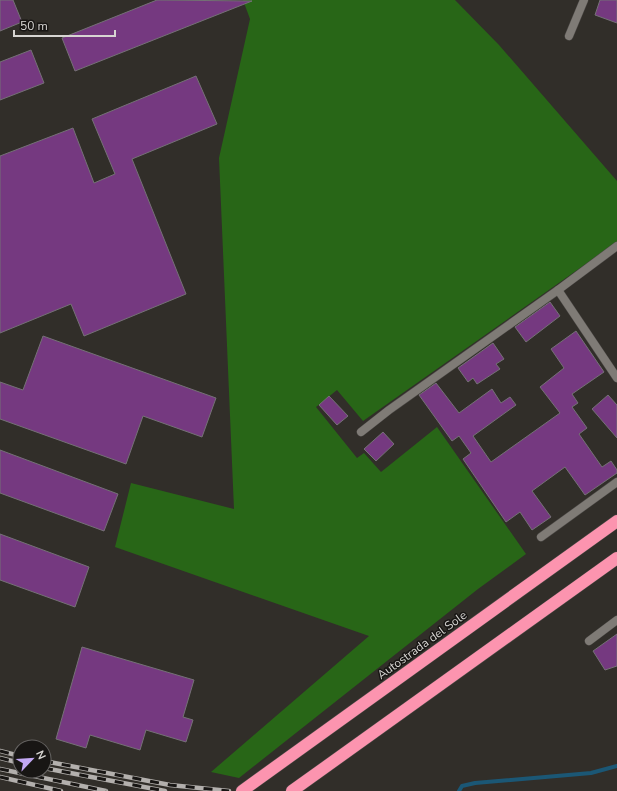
<svg xmlns="http://www.w3.org/2000/svg" width="617" height="791" font-family="'Nunito Sans',sans-serif">
	<style>
		.green { fill: #286617 }
		.lines { fill: none; stroke-linecap: round; stroke-linejoin: round }
		.stream { stroke: #1b5775; stroke-width: 4 }
		.building { fill: #753980; stroke: #757176 }
		.minor-casing { stroke: #4e4b48; stroke-width: 9 }
		.motorway-casing { stroke: #4e4b48; stroke-width: 13 }
		.minor { stroke: #7f7b76; stroke-width: 8 }
		.motorway { stroke: #fc94af; stroke-width: 12 }
		.rail-casing { stroke: #b3b0ad; stroke-width: 4.5 }
		.rail { stroke: #181614; stroke-width: 3; stroke-dasharray: 9; stroke-linecap: butt }
		.labels { text-anchor: middle; stroke-width: 3; stroke-linejoin: round; paint-order: stroke }
		.street-label { font-size: 12px; fill: #d7d5d2; stroke: #181614 }
	</style>
	<rect width="100%" height="100%" fill="#312e29"/>
	<path class="green" d="M 243,0 L 455,0 L 499,45 L 617,181 L 617,242 L 363,421 L 337,390 L 316,407 L 357,458 L 364,453 L 381,472 L 437,427 L 526,554 L 478,589 L 239,778 L 211,772 L 369,636 L 115,547 L 131,483 L 234,509 L 219,158 L 250,19 Z"/>
	<g class="lines">
		<path class="stream" d="M 459,791 L 462,786 L 475,783 L 591,773 L 617,766"/>
	</g>
	<g class="building">
		<path d="M 0,0 L 13,0 L 22,22 L 0,31 Z"/>
		<path d="M 157,0 L 252,1 L 75,71 L 62,38 Z"/>
		<path d="M 600,0 L 617,0 L 617,23 L 595,15 Z"/>
		<path d="M 31,50 L 44,83 L 0,100 L 0,62 Z"/>
		<path d="M 196,76 L 217,124 L 132,159 L 186,294 L 84,336 L 71,304 L 0,333 L 0,156 L 73,128 L 94,183 L 115,174 L 92,119 Z"/>
		<path d="M 550,302 L 560,316 L 526,342 L 515,327 Z"/>
		<path d="M 576,331 L 604,372 L 572,394 L 578,403 L 572,407 L 587,428 L 579,434 L 602,467 L 611,461 L 617,470 L 617,473 L 585,495 L 565,467 L 532,491 L 551,517 L 532,530 L 520,512 L 506,522 L 463,459 L 471,453 L 459,436 L 452,441 L 419,395 L 436,383 L 459,413 L 492,389 L 501,403 L 510,397 L 516,405 L 473,436 L 491,462 L 560,413 L 540,387 L 564,368 L 551,349 Z"/>
		<path d="M 43,336 L 216,398 L 202,437 L 143,416 L 126,464 L 0,419 L 0,382 L 23,390 Z"/>
		<path d="M 493,343 L 504,359 L 496,364 L 500,369 L 477,384 L 473,378 L 468,382 L 458,368 Z"/>
		<path d="M 608,395 L 617,405 L 617,438 L 592,409 Z"/>
		<path d="M 329,396 L 348,416 L 337,425 L 319,405 Z"/>
		<path d="M 383,432 L 394,444 L 376,461 L 364,449 Z"/>
		<path d="M 0,450 L 118,494 L 104,531 L 0,493 Z"/>
		<path d="M 0,534 L 89,567 L 75,607 L 0,580 Z"/>
		<path d="M 617,634 L 617,666 L 605,670 L 593,651 Z"/>
		<path d="M 82,647 L 194,680 L 183,717 L 193,720 L 186,742 L 146,730 L 140,750 L 90,735 L 86,748 L 56,739 Z"/>
	</g>
	<g class="lines">
		<defs>
			<g id="minor">
				<path d="M 569,36 L 584,0"/>
				<path d="M 558,290 L 617,246"/>
				<path d="M 361,432 L 389,410 L 558,290 L 617,378"/>
				<path d="M 541,537 L 617,482"/>
				<path d="M 589,641 L 617,620"/>
			</g>
			<g id="motorway">
				<path d="M 242,791 L 617,521"/>
				<path d="M 292,791 L 617,558"/>
			</g>
		</defs>
		<use href="#minor" class="minor-casing"/>
		<use href="#motorway" class="motorway-casing"/>
		<use href="#minor" class="minor"/>
		<use href="#motorway" class="motorway"/>
		<defs>
			<g id="rail">
				<path d="M 0,751 L 20,756"/>
				<path d="M 0,758 L 20,763"/>
				<path d="M 44,761 L 170,785 L 229,791"/>
				<path d="M 44,768 L 165,791"/>
				<path d="M 0,769 L 106,791"/>
				<path d="M 0,777 L 61,791"/>
			</g>
		</defs>
		<use href="#rail" class="rail-casing"/>
		<use href="#rail" class="rail"/>
	</g>
	<g class="labels">
		<g class="street-label">
			<text transform="translate(422 645) rotate(-36)" y="4">Autostrada del Sole</text>
		</g>
	</g>
	<g transform="translate(32 759) rotate(65)"><circle r="19" fill="#181614" stroke="#646260"/>
	<path d="M0-3L7 15L0 10L-7 15Z" fill="#c2a8f3"/>
	<text y="-6" font-size="11" font-weight="bold" text-anchor="middle" fill="#d7d5d2">N</text>
	</g>
	<path d="M14 30v6h101v-6" fill="none" stroke="#d7d5d2" stroke-width="2"/>
	<text x="20" y="30" font-size="12" fill="#d7d5d2" stroke="#181614" stroke-width="3" paint-order="stroke">50 m</text>
</svg>
